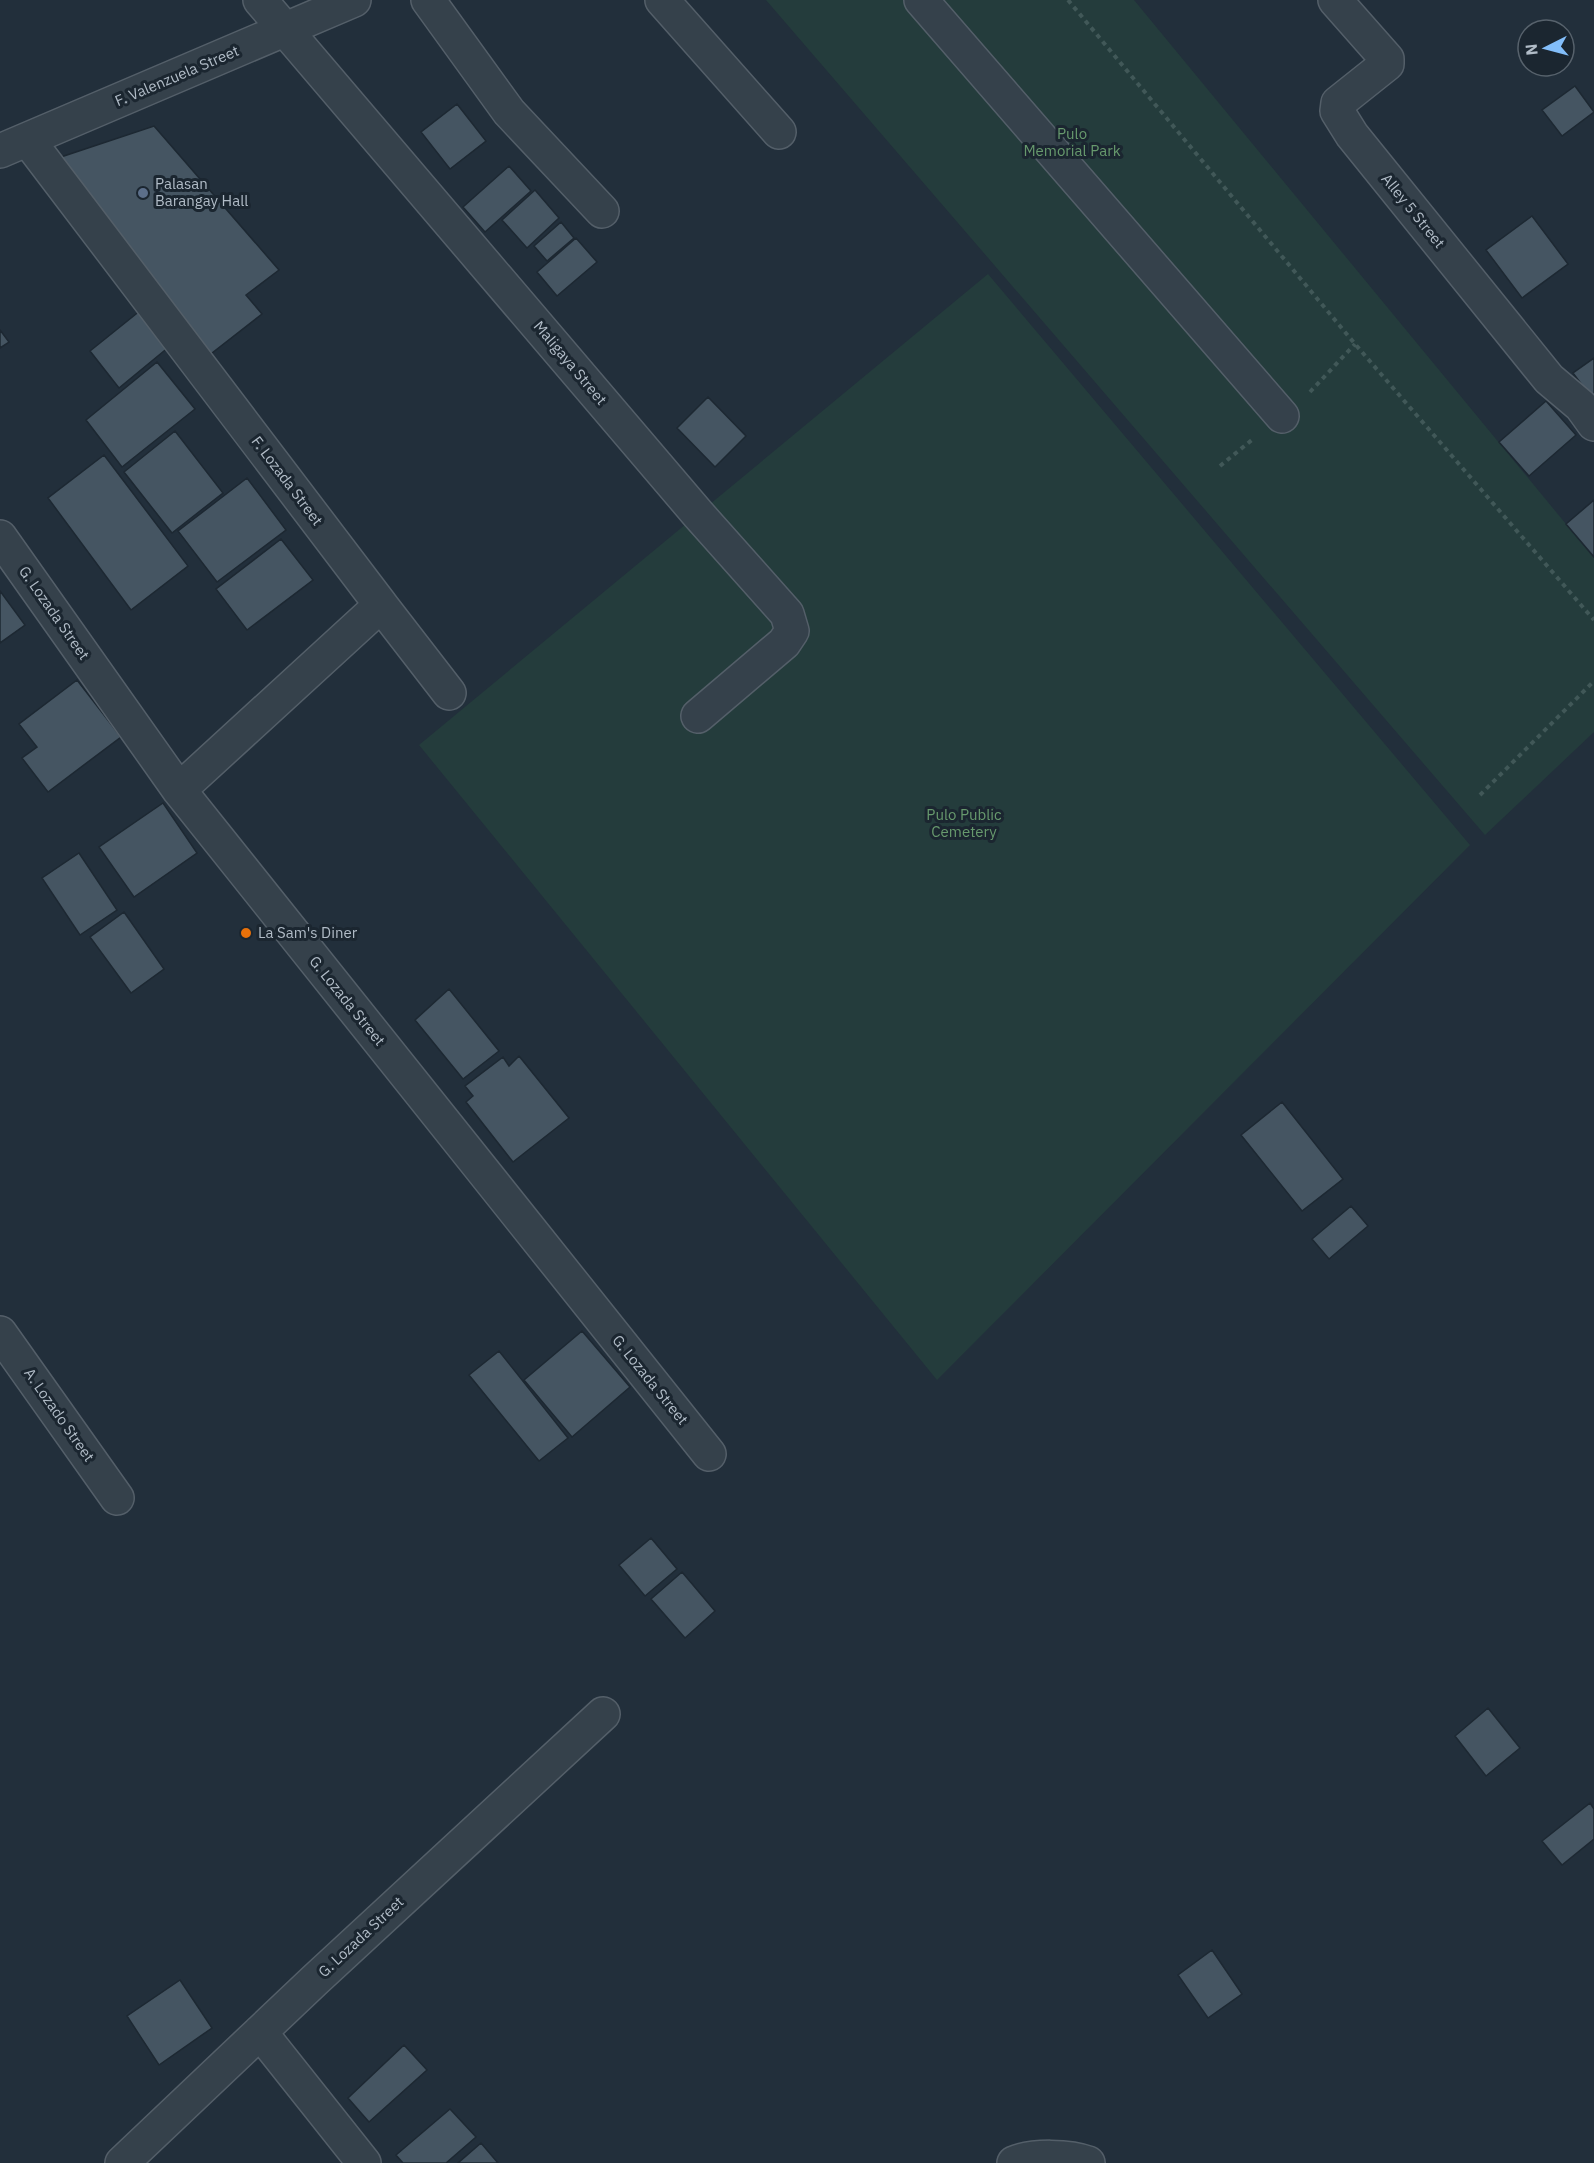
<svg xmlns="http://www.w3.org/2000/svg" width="1594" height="2163" font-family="'IBM Plex Sans',sans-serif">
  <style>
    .green { fill: #243c3c }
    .building { fill: #455562; stroke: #1d2832; stroke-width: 1.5 }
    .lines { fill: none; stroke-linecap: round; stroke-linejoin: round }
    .minor-casing { stroke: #545f69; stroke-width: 36 }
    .path { stroke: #415858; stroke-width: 4; stroke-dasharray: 4.5 4.5; stroke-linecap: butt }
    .minor { stroke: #35414b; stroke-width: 33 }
    .service-dot { fill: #5c6f8a; stroke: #1b2630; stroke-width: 2 }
    .food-dot { fill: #e8710a; stroke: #1b2630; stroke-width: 2 }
    .labels { text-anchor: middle; stroke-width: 6; stroke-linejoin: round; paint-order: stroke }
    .street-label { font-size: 15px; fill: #b1bcc7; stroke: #1b2630 }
    .park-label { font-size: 15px; fill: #67996d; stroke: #1b2630 }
    .poi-label { font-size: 15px; fill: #b1bcc7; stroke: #1b2630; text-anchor: start }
  </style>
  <rect width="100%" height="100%" fill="#222f3b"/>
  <path class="green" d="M766 0H1134L1594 558V732L1485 835Z
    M988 274 1470 845 937 1380 419 745Z"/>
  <path class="building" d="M1575 86 1594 112 1562 136 1542 110Z
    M457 104 486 141 450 169 421 132Z
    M154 126 279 270 246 295 262 314 203 360 52 160Z
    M509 166 531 191 485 232 463 207Z
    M535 190 559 218 527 248 502 220Z
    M1532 216 1568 264 1522 298 1486 250Z
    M561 222 574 238 547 261 534 246Z
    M576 238 597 262 557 296 537 272Z
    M141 310 170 346 119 388 90 351Z
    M0 330 9 342 0 348Z
    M1594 358V401L1573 373Z
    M157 362 195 409 122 467 86 420Z
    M708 397 746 436 715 467 677 428Z
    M1546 401 1576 435 1529 476 1499 442Z
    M175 431 223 493 172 533 124 472Z
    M104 455 188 566 131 610 48 498Z
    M247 478 286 530 217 582 178 531Z
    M1594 500V557L1566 524Z
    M281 539 313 580 247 630 216 589Z
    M0 591 25 625 0 643Z
    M77 680 121 737 48 792 22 758 37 747 19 724Z
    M163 803 197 853 134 897 99 847Z
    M79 853 117 910 80 935 42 878Z
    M124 912 164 969 131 993 90 937Z
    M449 989 499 1051 463 1079 415 1020Z
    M519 1056 569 1118 513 1162 466 1102 473 1096 465 1086 503 1057 509 1066Z
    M1282 1102 1343 1179 1302 1211 1241 1135Z
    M1351 1206 1368 1226 1329 1259 1312 1239Z
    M582 1331 630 1387 572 1437 524 1380Z
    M499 1351 568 1438 539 1461 469 1375Z
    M651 1538 677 1569 645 1596 619 1565Z
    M682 1572 715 1611 685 1638 651 1599Z
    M1488 1708 1520 1748 1486 1776 1455 1736Z
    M1590 1803 1594 1809V1839L1562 1865 1542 1841Z
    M1212 1950 1242 1994 1208 2018 1178 1975Z
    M180 1980 212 2028 159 2065 127 2016Z
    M404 2045 427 2070 369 2122 348 2098Z
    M450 2109 476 2137 446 2163H403L396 2155Z
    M481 2143 498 2163H458Z"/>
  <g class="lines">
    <g class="minor-casing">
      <path id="minor" d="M260 0 698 514 787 614 792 631 784 643 698 716
        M428 0 509 112 602 211
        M662 0 779 132
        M921 0 1282 416
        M1335 0 1387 59V64L1338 103 1337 111 1352 135 1549 379 1581 406 1594 424
        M28 140 381 605 179 790
        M0 151 354 0
        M0 537 179 790 709 1454
        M381 605 449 693
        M0 1333 117 1498
        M260 2032 364 2163
        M122 2163 315 1980 603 1714
        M1014 2163C1032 2155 1070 2156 1088 2163"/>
    </g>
    <path class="path" d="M1068 0 1355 344 1594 620
      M1310 392 1355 344
      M1220 466 1253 439
      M1480 795 1594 681"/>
    <use href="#minor" class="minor"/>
  </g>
  <circle class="service-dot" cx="143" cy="193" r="6"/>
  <circle class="food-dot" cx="246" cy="933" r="6"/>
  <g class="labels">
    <g class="street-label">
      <text transform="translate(177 76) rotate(-23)" y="5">F. Valenzuela Street</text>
      <text transform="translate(1413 211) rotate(51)" y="5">Alley 5 Street</text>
      <text transform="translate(570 363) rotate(50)" y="5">Maligaya Street</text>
      <text transform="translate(287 481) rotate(53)" y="5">F. Lozada Street</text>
      <text transform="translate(54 613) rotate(55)" y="5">G. Lozada Street</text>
      <text transform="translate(347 1001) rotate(51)" y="5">G. Lozada Street</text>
      <text transform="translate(650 1380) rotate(51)" y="5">G. Lozada Street</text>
      <text transform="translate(59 1415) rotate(55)" y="5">A. Lozado Street</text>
      <text transform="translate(361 1937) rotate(-43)" y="5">G. Lozada Street</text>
    </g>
    <g class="park-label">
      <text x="1072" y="139">Pulo<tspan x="1072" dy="17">Memorial Park</tspan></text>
      <text x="964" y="820">Pulo Public<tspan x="964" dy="17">Cemetery</tspan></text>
    </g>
    <g class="poi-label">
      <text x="155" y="189">Palasan<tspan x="155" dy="17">Barangay Hall</tspan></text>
      <text x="258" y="938">La Sam's Diner</text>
    </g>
  </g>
  <g transform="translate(1546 48) rotate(264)"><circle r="28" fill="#1b2630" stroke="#57626c" stroke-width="1.5"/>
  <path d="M0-4.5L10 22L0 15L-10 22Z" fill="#83befa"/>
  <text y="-9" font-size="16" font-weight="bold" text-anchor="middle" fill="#b1bcc7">N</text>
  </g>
</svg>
